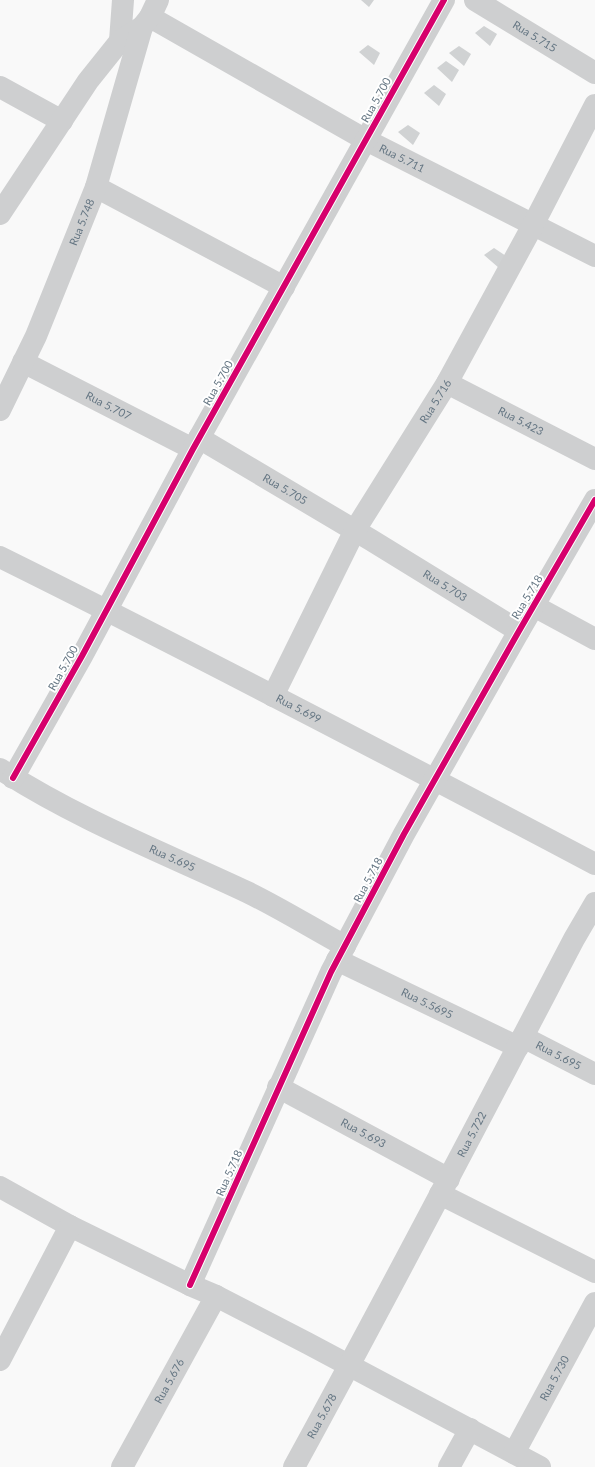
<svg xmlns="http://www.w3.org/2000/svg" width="595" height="1467" font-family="Lato,sans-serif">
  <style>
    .building { fill: #d0d2d3 }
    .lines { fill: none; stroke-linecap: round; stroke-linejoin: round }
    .minor { stroke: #cecfd0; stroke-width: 22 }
    .cycleway-casing { stroke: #fff; stroke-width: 8 }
    .cycleway { stroke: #d6006c; stroke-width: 6 }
    .labels { text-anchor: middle; stroke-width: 4; stroke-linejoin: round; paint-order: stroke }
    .street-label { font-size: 11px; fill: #657683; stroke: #fff }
  </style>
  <rect width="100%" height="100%" fill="#f9f9f9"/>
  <path class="building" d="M361 0H374L369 7Z
    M484 26 497 34 490 46 475 33Z
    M368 45 380 53 374 65 359 52Z
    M459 46 471 54 464 66 449 53Z
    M446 61 459 70 452 82 437 68Z
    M434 85 446 94 439 106 424 93Z
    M408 125 420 133 413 145 398 132Z
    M494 248 506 256 499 268 484 255Z"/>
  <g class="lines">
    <g class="minor">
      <path id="s1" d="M475 0 595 73"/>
      <path id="s2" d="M150 17 366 140 595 256"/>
      <path d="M120 41 123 0"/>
      <path d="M0 87 62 121"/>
      <path d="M96 187 284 287"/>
      <path d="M0 214 88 81 120 41 142 27"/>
      <path id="s3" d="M23 362 193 449"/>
      <path id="s4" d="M447 383 595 459"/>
      <path id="s5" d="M0 410 36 336 96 187 142 27 150 17 158 0"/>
      <path id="s6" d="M199 438 371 540 519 631"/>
      <path id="s7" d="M0 557C200 656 398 760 595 864"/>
      <path d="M534 606 595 639"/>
      <path id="s8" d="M273 696 355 530 447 383 533 225 595 105"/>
      <path id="s9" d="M0 769C77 819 164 853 247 892 280 908 312 928 345 946"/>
      <path d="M13 778 82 656 193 449 444 0"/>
      <path id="s10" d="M337 960 518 1047"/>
      <path id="s11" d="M523 1037 595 1074"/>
      <path id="s12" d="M278 1087 449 1179"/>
      <path d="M0 1187 70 1226 190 1285 216 1296 307 1343 540 1467"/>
      <path d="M440 1194 595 1272"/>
      <path d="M190 1285 331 972 404 834 519 631 595 500"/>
      <path d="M0 1360 70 1226"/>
      <path id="s13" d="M514 1453 595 1303"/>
      <path id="s14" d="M122 1467 216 1296"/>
      <path id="s15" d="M294 1467C390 1292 482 1115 574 939L595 903"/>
      <path d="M449 1467 470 1429"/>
    </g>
    <g class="cycleway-casing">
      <path id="cycleway" d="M13 778 82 656 193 449 444 0
        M190 1285 331 972 404 834 519 631 595 500"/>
    </g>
    <use href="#cycleway" class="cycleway"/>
  </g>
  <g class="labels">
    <g class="street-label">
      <text dy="4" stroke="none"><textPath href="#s1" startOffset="70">Rua 5.715</textPath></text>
      <text transform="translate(376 100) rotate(-61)" y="4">Rua 5.700</text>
      <text dy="4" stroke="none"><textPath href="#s2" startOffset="289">Rua 5.711</textPath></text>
      <text dy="4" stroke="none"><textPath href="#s5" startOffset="205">Rua 5.748</textPath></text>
      <text transform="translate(218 383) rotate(-61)" y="4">Rua 5.700</text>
      <text dy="4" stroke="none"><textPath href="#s8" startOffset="337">Rua 5.716</textPath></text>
      <text dy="4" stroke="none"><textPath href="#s3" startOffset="96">Rua 5.707</textPath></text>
      <text dy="4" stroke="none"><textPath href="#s4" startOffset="83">Rua 5.423</textPath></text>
      <text dy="4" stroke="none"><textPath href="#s6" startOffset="100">Rua 5.705</textPath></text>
      <text dy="4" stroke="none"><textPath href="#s6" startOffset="287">Rua 5.703</textPath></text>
      <text transform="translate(527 597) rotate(-59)" y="4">Rua 5.718</text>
      <text transform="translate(63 668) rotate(-61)" y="4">Rua 5.700</text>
      <text dy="4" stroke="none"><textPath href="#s7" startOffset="335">Rua 5.699</textPath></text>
      <text dy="4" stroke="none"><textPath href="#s9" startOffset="194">Rua 5.695</textPath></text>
      <text transform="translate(368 880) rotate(-62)" y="4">Rua 5.718</text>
      <text dy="4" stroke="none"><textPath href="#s10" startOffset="100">Rua 5.5695</textPath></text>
      <text dy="4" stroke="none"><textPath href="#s11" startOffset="40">Rua 5.695</textPath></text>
      <text dy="4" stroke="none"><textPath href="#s12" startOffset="97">Rua 5.693</textPath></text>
      <text dy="4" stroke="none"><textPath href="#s15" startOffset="377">Rua 5.722</textPath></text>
      <text transform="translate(229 1173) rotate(-66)" y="4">Rua 5.718</text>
      <text dy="4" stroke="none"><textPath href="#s13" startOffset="85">Rua 5.730</textPath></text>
      <text dy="4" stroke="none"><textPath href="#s14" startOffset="98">Rua 5.676</textPath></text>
      <text dy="4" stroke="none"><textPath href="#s15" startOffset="58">Rua 5.678</textPath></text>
    </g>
  </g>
</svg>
